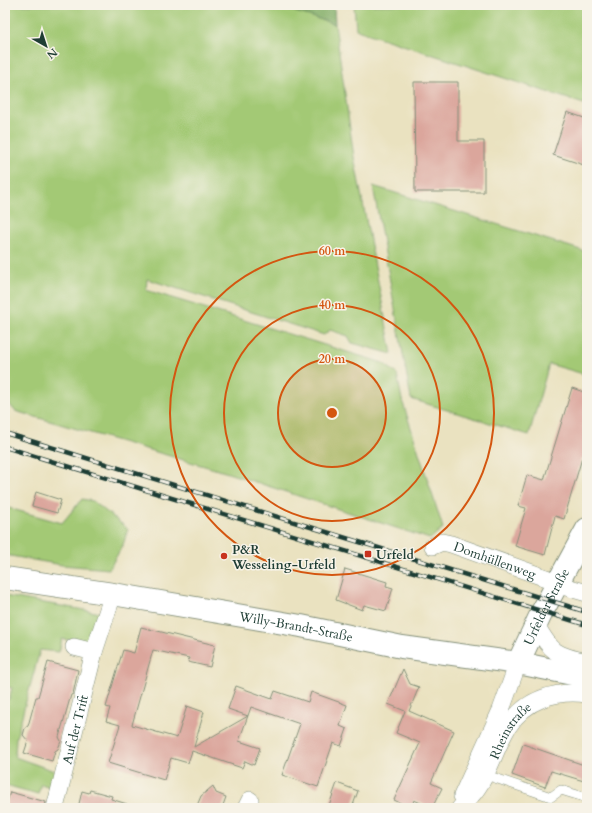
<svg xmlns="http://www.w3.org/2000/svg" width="592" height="813" font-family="Cardo,serif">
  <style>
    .green { fill: #a3c974; stroke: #618354 }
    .forest { fill: #82ad66; stroke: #50754d }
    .building { fill: #dba69c }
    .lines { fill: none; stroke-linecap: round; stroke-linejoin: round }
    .lane-casing { stroke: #84907a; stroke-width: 10 }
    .street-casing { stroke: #84907a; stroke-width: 18 }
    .secondary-casing { stroke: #84907a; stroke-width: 24 }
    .lane { stroke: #fff; stroke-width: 9 }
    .street { stroke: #fff; stroke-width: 17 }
    .secondary { stroke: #fff; stroke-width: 22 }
    .rail-casing { stroke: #1f3d34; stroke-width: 4.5 }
    .rail { stroke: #f7f3e8; stroke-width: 3; stroke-dasharray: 9; stroke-linecap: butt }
    .ring { fill: none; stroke: #d45610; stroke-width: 2 }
    .poi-dot { fill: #c8321e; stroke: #f7f3e8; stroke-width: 1.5 }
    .labels { text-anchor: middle; stroke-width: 3; stroke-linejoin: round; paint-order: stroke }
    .poi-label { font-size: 13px; font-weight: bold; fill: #1f3d34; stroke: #f7f3e8; text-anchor: start }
    .street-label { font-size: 13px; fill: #1f3d34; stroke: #f7f3e8 }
    .centre { fill: #d45610; stroke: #f7f3e8; stroke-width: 2 }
    .ring-label { font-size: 12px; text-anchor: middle; font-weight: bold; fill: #d45610; stroke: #f7f3e8; stroke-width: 3; stroke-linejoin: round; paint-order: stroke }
  </style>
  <rect width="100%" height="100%" fill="#f7f3e8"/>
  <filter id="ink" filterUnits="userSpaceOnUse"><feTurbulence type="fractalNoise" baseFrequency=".025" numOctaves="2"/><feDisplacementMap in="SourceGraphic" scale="8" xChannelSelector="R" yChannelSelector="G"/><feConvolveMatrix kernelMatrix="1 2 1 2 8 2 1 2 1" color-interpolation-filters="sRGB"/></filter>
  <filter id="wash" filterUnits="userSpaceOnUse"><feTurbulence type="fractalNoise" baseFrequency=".012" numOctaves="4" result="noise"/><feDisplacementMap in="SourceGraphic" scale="16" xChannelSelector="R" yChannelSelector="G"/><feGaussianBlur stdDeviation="0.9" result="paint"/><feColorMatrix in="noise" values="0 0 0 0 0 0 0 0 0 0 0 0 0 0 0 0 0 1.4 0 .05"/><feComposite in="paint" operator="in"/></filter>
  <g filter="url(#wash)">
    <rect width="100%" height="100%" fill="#eae2c0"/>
    <path class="green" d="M5 5H274L335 24 354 157 392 354 352 343 348 336 330 330 324 335 147 279 146 290 383 363 397 374 402 400 443 528 430 539 225 472 15 411 6 400Z
      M354 5H587V105L360 31 356 29Z
      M373 186 587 252V375L549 364 529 435 411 399Z
      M82 499 93 501 128 529 123 545 109 569 62 565 5 555V507L62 523Z
      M5 596 101 613C91 642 93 644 62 639L59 652 40 650 16 738 15 757 57 772 50 787 41 784 38 794 5 785V699H9L12 688 5 686Z"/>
    <path class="forest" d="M274 5H334L335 24Z"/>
    <g id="blocks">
      <path class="building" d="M414 82H458V141H484V192H415Z
        M567 112 587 119V166L553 155Z
        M572 388 587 393V459L582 458 564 519 555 516 545 555 515 546 526 508 518 506 527 475 544 480Z
        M36 492 61 500 57 513 32 506Z
        M345 569 387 582 386 586 393 588 386 611 364 605 362 610 336 600Z
        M141 627 215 645 210 667 188 662 189 658 153 650 132 725 177 738 187 706 204 712 194 747 248 716 228 709 236 686 272 699 275 691 308 702 311 692 347 705 340 726 347 729 341 746 333 743 318 787 282 775 300 724 251 707 239 741 260 748 254 765 245 761 242 768 192 751 188 763 171 758 164 780 108 763 120 725 106 721 110 708 106 707 123 650 134 653Z
        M48 662 78 670 73 694 71 695 59 737 61 741 58 749 55 751 52 761 24 753 28 741 23 735 25 728 28 726 36 697H38Z
        M403 669 410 684 419 687 409 711 454 731 431 783 442 788 432 808 414 800 411 808 394 800 420 743 396 733 405 711 388 704Z
        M523 744 587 766V782L551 771 545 787 512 775Z
        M337 783 358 791 352 808H328Z
        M213 786 216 793 226 797 222 808H196L201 796Z
        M90 790 112 796 111 799 127 804 126 808H78L82 791 89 793Z
        M10 792 46 802 45 808H5Z"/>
    </g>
  </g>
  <g filter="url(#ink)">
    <use href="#blocks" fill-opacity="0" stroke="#84907a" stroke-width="1"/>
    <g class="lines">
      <g class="lane-casing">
        <path id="lane" d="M486 775 551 797 561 790 587 798"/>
      </g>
      <g class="street-casing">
        <g id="street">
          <path id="s1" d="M433 546 442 542 451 544 546 578 556 584 587 593"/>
          <path d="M536 625C552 653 555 655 587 662"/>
          <path d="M74 647 94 652"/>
          <path d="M462 796 501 710 518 663"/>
          <path id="s2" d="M55 808 94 652 113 594"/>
          <path d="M246 808 250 800"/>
          <path id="s3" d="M460 808C466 801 473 795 478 787 491 769 496 746 508 727 525 699 556 690 587 694"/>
        </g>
      </g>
      <g class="secondary-casing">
        <g id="secondary">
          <path id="s4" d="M5 578 113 594 301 626 402 647 518 663 587 677"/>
          <path id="s5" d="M518 663 542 612 587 529"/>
        </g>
      </g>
      <use href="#lane" class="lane"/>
      <use href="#street" class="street"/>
      <use href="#secondary" class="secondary"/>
      <g class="rail-casing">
        <path id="rail" d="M5 433 587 612
          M5 447 587 625"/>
      </g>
      <use href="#rail" class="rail"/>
    </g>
  </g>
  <circle cx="332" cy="413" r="54" fill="#d45610" fill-opacity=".12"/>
  <g class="ring">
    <circle cx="332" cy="413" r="54"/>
    <circle cx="332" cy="413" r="108"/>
    <circle cx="332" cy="413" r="162"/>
  </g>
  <g class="poi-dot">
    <rect x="364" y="550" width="8" height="8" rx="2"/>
    <circle cx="224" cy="556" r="4"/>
  </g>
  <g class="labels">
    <g class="poi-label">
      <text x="232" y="554">P&amp;R<tspan x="232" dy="15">Wesseling-Urfeld</tspan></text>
      <text x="376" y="559">Urfeld</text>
    </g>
    <g class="street-label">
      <text dy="5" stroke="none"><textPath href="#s1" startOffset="66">Domhüllenweg</textPath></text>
      <text dy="5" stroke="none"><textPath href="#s5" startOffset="63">Urfelder Straße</textPath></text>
      <text dy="5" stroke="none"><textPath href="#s4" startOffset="295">Willy-Brandt-Straße</textPath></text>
      <text dy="5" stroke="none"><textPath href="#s2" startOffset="81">Auf der Trift</textPath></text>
      <text dy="5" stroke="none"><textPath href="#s3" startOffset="93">Rheinstraße</textPath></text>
    </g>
  </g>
  <circle cx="332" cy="413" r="6" class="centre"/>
  <g class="ring-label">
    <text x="332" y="255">60 m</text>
    <text x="332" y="309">40 m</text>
    <text x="332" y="363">20 m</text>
  </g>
  <rect width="592" height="813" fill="none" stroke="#f7f3e8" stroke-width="20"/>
  <g transform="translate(46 46) rotate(141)" stroke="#f7f3e8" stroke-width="3" paint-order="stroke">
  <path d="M0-3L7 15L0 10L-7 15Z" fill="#1f3d34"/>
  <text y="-6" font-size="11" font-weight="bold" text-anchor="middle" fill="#1f3d34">N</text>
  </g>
</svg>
